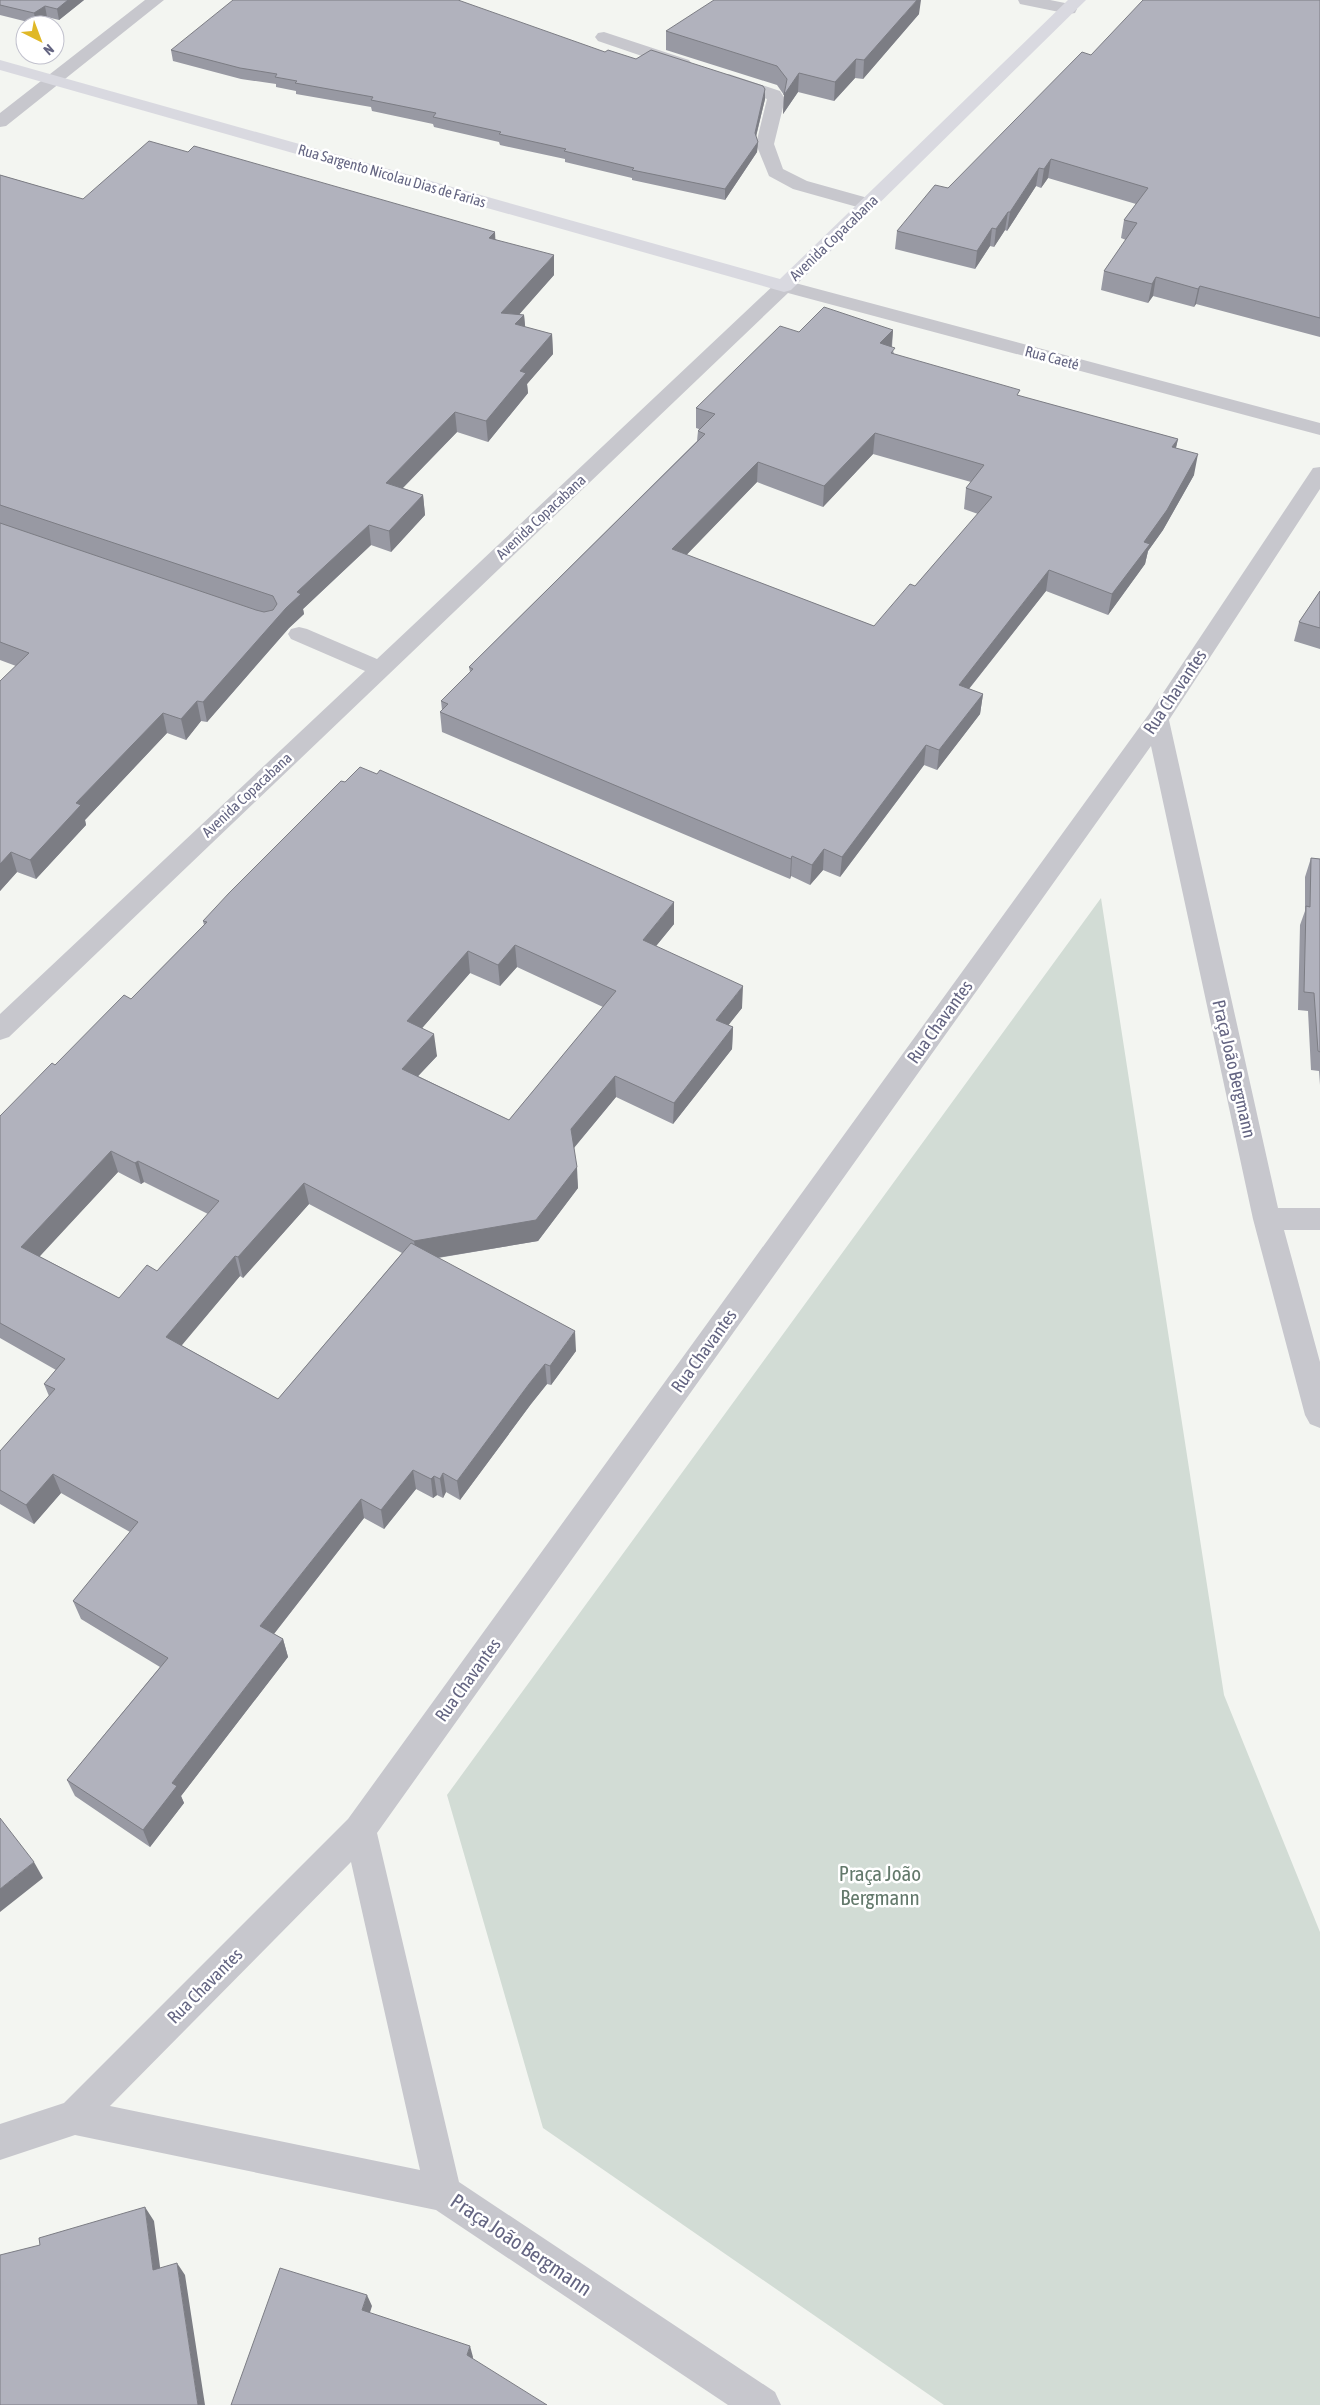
<svg xmlns="http://www.w3.org/2000/svg" width="1320" height="2405" font-family="'Asap Condensed',sans-serif">
  <style>
    .green { fill: #d2dcd5 }
    .lines { fill: none; stroke-linecap: round; stroke-linejoin: round }
    .minor { fill: #c7c7cd; fill-rule: evenodd }
    .major { fill: #d9d9e0; fill-rule: evenodd }
    .wall { fill: #9899a3; fill-rule: evenodd }
    .shaded-wall { fill: #7c7d84 }
    .building { fill: #b1b2bd; stroke: #7c7d84; fill-rule: evenodd }
    .labels { text-anchor: middle; stroke-width: 5; stroke-linejoin: round; paint-order: stroke }
    .far-street-label { font-size: 15px; fill: #646582; stroke: #fff }
    .street-label { font-size: 18px; fill: #646582; stroke: #fff }
    .near-park-label { font-size: 21px; fill: #63796b; stroke: #fff }
    .near-street-label { font-size: 21px; fill: #646582; stroke: #fff }
  </style>
  <rect width="100%" height="100%" fill="#f3f5f1"/>
  <path class="green" d="M1101 898 1224 1695 1320 1932V2405H944L543 2128 447 1795Z"/>
  <g class="lines">
    <path class="minor" d="M145 0H164L6 126 0 127V113Z
      M1018 0H1050L1075 5 1077 9 1075 13 1069 14 1020 4Z
      M604 32 689 60 692 64 689 68H677L598 41 595 37 598 33Z
      M729 74 780 91 785 99 774 144 783 169 807 181 875 200 877 204 875 208 868 210 793 189 769 176 756 144 767 99 723 83 720 79 723 75Z
      M784 280 1320 423V435L788 293 9 1037 0 1040V1014L365 671 291 639 288 634 291 629 299 627 307 629 377 659 777 282Z
      M1320 467V489L1169 720 1278 1208H1320V1230H1284L1320 1362V1428L1310 1424 1305 1415 1253 1219 1151 746 377 1833 459 2182 775 2392 781 2405H728L436 2210 75 2135 0 2160V2124L64 2103 348 1819 1149 714 1313 468ZM351 1862 420 2170 110 2106Z"/>
    <path class="major" d="M1068 0H1086L791 290 784 292 0 70V60L780 279Z"/>
  </g>
  <path class="wall" d="M0 0H84L59 20 47 17 36 24 0 15Z
    M1320 0V337L1196 304 1194 307 1153 296 1148 303 1101 290 1104 271 1126 240 1121 238 1124 220 1136 204 1048 178 1041 188 1036 186 1007 231 1005 230 994 247 990 246 975 269 895 249 897 231 948 188 1091 55Z
    M919 14 863 79 855 78 834 101 798 92 783 114 784 95 777 85 666 50V31Z
    M171 50 605 52 636 59 765 89V99L756 137 758 142 757 152 725 200 632 180V178L565 162V159L500 145 499 142 434 127 433 124 372 111 371 107 296 94V91L276 87V84L241 79 173 61Z
    M0 175 83 199 495 232V239L554 275 519 314 524 315 525 327 552 334 553 354 527 384 528 393 488 442 457 432 403 488 423 495 425 515 391 552 371 545 303 609 304 614 289 628 207 722 201 721 186 740 167 733 85 820 86 825 36 879 17 872 0 891V681L16 666 0 660Z
    M893 330 892 347 894 354 1019 396 1178 439 1176 448 1194 475 1163 530 1148 551 1145 564 1108 615 1046 591 969 689 983 694 980 714 937 770 924 765 840 877 823 870 810 885 791 876 790 879 442 732 440 712 442 710 441 701 470 672 469 667 697 441 698 431 699 429 696 428V408L799 332ZM873 454 971 482 966 488 964 509 978 514 915 586 874 626 686 555 757 482 823 507Z
    M1320 591V649L1294 641 1299 622Z
    M1320 855V1085L1319 1071 1311 1070 1308 1011 1298 1010 1300 925 1305 911V877L1311 858 1320 859Z
    M203 921 674 924 656 946 742 1008 728 1025 733 1027 732 1049 673 1124 616 1097 574 1148 578 1188 538 1241 438 1258 576 1351 551 1385 547 1384 531 1404 460 1500 446 1492 443 1498 437 1495 433 1498 416 1489 384 1529 364 1518 274 1634 283 1639 288 1657 181 1796 184 1803 150 1847 75 1796 67 1780 160 1667 81 1619 73 1601 130 1532 61 1493 34 1524 0 1504V1451L49 1396 44 1384 56 1370 0 1338V1116L55 1065 131 999 204 925ZM517 967 603 1007 509 1120 418 1076 437 1056 422 1028 470 973 500 986ZM118 1172 141 1184 144 1182 208 1214 157 1271 119 1298 39 1256ZM309 1204 402 1253 278 1399 181 1345 240 1276 243 1278Z"/>
  <path class="shaded-wall" d="M68 0H84L59 20 57 9Z
    M917 0H921L919 14 863 79 864 60Z
    M45 6 47 17 36 24 34 13Z
    M856 59 855 78 834 101 835 82Z
    M799 73 798 92 783 114 784 95Z
    M765 89V99L754 144 755 133Z
    M758 142 757 152 725 200V189Z
    M1051 159 1048 178 1041 188 1044 169Z
    M1039 168 1036 186 1007 231 1010 212Z
    M1008 212 1005 230 994 247 996 229Z
    M992 228 990 246 975 269 977 251Z
    M495 232 496 252 489 238Z
    M554 255V275L503 333 501 313Z
    M1156 277 1153 296 1148 303 1152 284Z
    M1200 286 1196 304 1194 307 1198 289Z
    M524 315 526 335 515 324Z
    M893 330 891 351 880 343Z
    M552 334 553 354 527 384 528 393 488 442 486 421 520 371Z
    M455 412 457 432 388 503 386 483Z
    M875 433 873 454 823 507 824 486Z
    M1178 439 1173 459 1172 447Z
    M1198 454 1194 475 1163 530 1148 551 1145 564 1108 615 1112 594Z
    M758 462 757 482 672 570V549Z
    M423 495 425 515 391 552 389 531Z
    M369 525 371 545 303 609 304 614 289 628 207 722 203 702 297 592Z
    M1049 570 1046 591 956 705 959 685Z
    M983 694 980 714 937 770 939 750Z
    M197 701 201 721 186 740 181 719Z
    M163 713 167 733 85 820 86 825 36 879 30 860 76 803Z
    M926 745 924 765 840 877 842 857Z
    M824 849 823 870 810 885 812 865Z
    M11 852 17 872 0 891V864Z
    M792 856 791 876 790 879 791 859Z
    M674 902V924L643 962V940Z
    M515 945 517 967 500 986 498 965Z
    M468 951 470 973 410 1042 407 1021Z
    M743 986 742 1008 716 1041V1020Z
    M733 1027 732 1049 673 1124 674 1103Z
    M434 1034 437 1056 405 1090 402 1069Z
    M615 1076 616 1097 572 1150 571 1129Z
    M111 1151 118 1172 29 1268 21 1247Z
    M138 1161 144 1182 141 1184 135 1163Z
    M577 1167 578 1188 538 1241 417 1261 414 1241Z
    M304 1183 309 1204 243 1278 238 1257Z
    M235 1256 240 1276 172 1357 166 1337Z
    M575 1331 576 1351 551 1385 550 1366Z
    M545 1364 547 1384 531 1404 460 1500 457 1481 529 1384Z
    M413 1470 416 1489 384 1529 381 1510Z
    M443 1473 446 1492 443 1498 440 1479Z
    M53 1474 61 1493 34 1524 26 1505Z
    M434 1476 437 1495 433 1498 431 1479Z
    M361 1499 364 1518 266 1644 260 1626Z
    M283 1639 288 1657 181 1796 184 1803 150 1847 143 1830 172 1783Z
    M34 1862 43 1878 0 1912V1889Z
    M145 2207 154 2221 162 2282 153 2270Z
    M177 2263 185 2275 205 2405H198Z
    M367 2295 372 2306 367 2322 362 2310Z
    M470 2346 473 2357 471 2366 467 2355Z"/>
  <path class="building" d="M0 0H68L57 9 45 6 34 13 0 5Z
    M233 0H458L605 52 608 50 636 59 651 50 763 86 765 89 755 133 758 142 725 189 632 170 634 168 564 151 566 149 499 134 501 132 433 117 436 113 371 100 373 97 295 83 297 81 275 77 277 74 240 68 171 50Z
    M714 0H917L864 60 856 59 835 82 799 73 784 95 787 79 777 66 666 31Z
    M1143 0H1320V318L1200 286 1198 289 1156 277 1152 284 1104 271 1137 223 1124 220 1148 188 1051 159 1044 169 1039 168 1010 212H1008L996 229 992 228 977 251 897 231 935 185 948 188 1082 52 1091 55Z
    M149 141 188 152 194 146 495 232 489 238 554 255 501 313 524 315 515 324 552 334 520 371 526 373 486 421 455 412 386 483 423 495 389 531 369 525 297 592 301 594 286 608 203 702 197 701 181 719 163 713 76 803 81 805 30 860 11 852 0 864V681L29 653 0 642V523L256 610 264 612 273 610 277 604 273 596 0 505V175L83 199Z
    M824 307 893 330 880 343 895 348 891 353 1020 390 1017 395 1178 439 1172 447 1198 454 1167 510 1144 542 1150 544 1112 594 1049 570 959 685 983 694 939 750 926 745 842 857 824 849 812 865 792 856 791 859 440 712 448 704 441 701 473 669 469 667 705 434 698 431 715 414 696 408 780 326 799 332ZM875 433 984 465 966 488 992 497 915 586 910 584 874 626 672 549 758 462 824 486Z
    M1320 591V628L1299 622Z
    M360 767 377 774 380 770 674 902 643 940 743 986 716 1020 733 1027 674 1103 615 1076 571 1129 577 1167 536 1220 414 1241 304 1183 238 1257 235 1256 166 1337 278 1399 411 1243 575 1331 550 1366 545 1364 529 1384 457 1481 443 1473 440 1479 434 1476 431 1479 413 1470 381 1510 361 1499 260 1626 283 1639 172 1783 177 1786 143 1830 67 1780 168 1658 73 1601 138 1522 53 1474 26 1505 0 1490V1451L55 1389 44 1384 65 1359 0 1323V1116L52 1063 55 1065 124 995 131 999 207 922 203 921 229 893 341 781 345 782ZM515 945 616 991 509 1120 402 1069 434 1034 407 1021 468 951 498 965ZM111 1151 135 1163 138 1161 219 1201 157 1271 147 1265 119 1298 21 1247Z
    M1311 858 1320 859V1052L1318 1051 1314 993 1304 992 1306 906 1310 907Z
    M0 1818 34 1862 0 1889Z
    M145 2207 153 2270 177 2263 198 2405H0V2255L40 2245 39 2238Z
    M280 2268 367 2295 362 2310 470 2346 467 2355 547 2405H231Z"/>
  <g class="labels">
    <g class="far-street-label">
      <text transform="translate(392 176) rotate(16)" y="5">Rua Sargento Nicolau Dias de Farias</text>
      <text transform="translate(834 238) rotate(-44)" y="5">Avenida Copacabana</text>
      <text transform="translate(1052 358) rotate(15)" y="5">Rua Caeté</text>
      <text transform="translate(541 517) rotate(-43)" y="5">Avenida Copacabana</text>
      <text transform="translate(247 795) rotate(-43)" y="5">Avenida Copacabana</text>
    </g>
    <g class="street-label">
      <text transform="translate(1175 692) rotate(-56)" y="6">Rua Chavantes</text>
      <text transform="translate(940 1022) rotate(-54)" y="6">Rua Chavantes</text>
      <text transform="translate(1234 1069) rotate(77)" y="6">Praça João Bergmann</text>
      <text transform="translate(704 1351) rotate(-54)" y="6">Rua Chavantes</text>
      <text transform="translate(468 1680) rotate(-54)" y="6">Rua Chavantes</text>
      <text transform="translate(205 1986) rotate(-45)" y="6">Rua Chavantes</text>
    </g>
    <g class="near-park-label">
      <text x="880" y="1881">Praça João<tspan x="880" dy="24">Bergmann</tspan></text>
    </g>
    <g class="near-street-label">
      <text transform="translate(521 2245) rotate(34)" y="7">Praça João Bergmann</text>
    </g>
  </g>
  <g transform="translate(40 40) rotate(138)"><circle r="24" fill="#ffffff" stroke="#c1c1cd"/>
  <path d="M0-4L9 19L0 12L-9 19Z" fill="#e0b826"/>
  <text y="-8" font-size="14" font-weight="bold" text-anchor="middle" fill="#646582">N</text>
  </g>
</svg>
